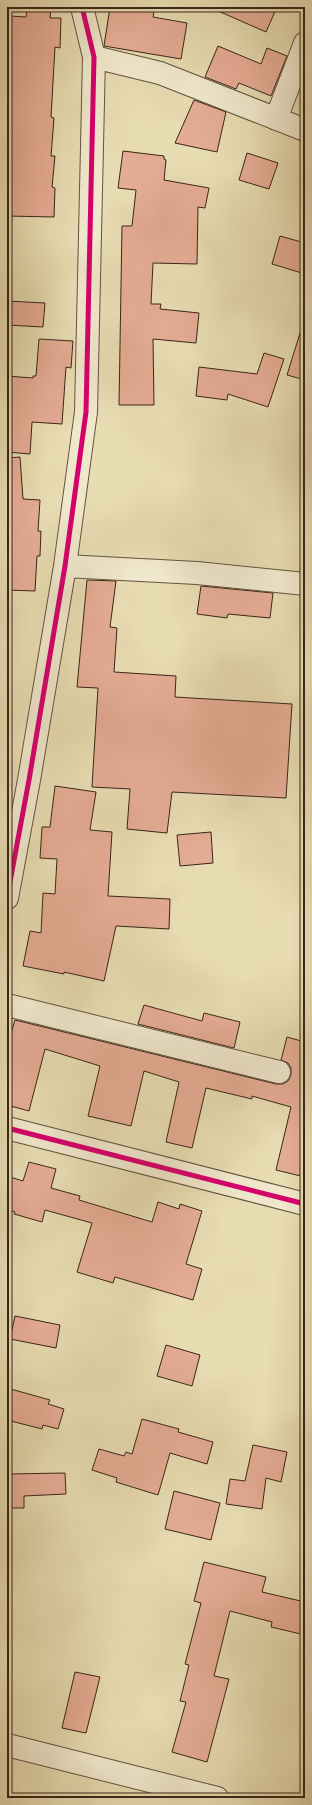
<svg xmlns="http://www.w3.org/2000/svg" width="312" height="1805" font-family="'Libre Bodoni',serif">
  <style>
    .building { fill: #e5ac95; stroke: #382518 }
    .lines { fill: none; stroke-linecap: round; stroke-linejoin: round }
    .minor-casing { stroke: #64533e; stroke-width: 24 }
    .tertiary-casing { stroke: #64533e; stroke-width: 24 }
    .minor { stroke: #f0e8cd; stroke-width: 22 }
    .tertiary { stroke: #f0e8cd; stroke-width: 22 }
    .cycleway-casing { stroke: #f0e8cd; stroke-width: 8 }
    .cycleway { stroke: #d6006c; stroke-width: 5 }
  </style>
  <rect width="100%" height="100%" fill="#e8dcb2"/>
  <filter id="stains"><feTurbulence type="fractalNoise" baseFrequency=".005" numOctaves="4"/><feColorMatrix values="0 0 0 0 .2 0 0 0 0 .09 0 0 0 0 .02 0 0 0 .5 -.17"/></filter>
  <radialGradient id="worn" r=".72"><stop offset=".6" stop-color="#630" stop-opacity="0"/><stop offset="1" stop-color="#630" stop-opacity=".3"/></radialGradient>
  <path class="building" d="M27 7H51L50 18H61L60 48 55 47 51 117 54 118 51 156H55L52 187 55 188 54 217 7 216V59H9L10 16 26 17Z
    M110 7H155L153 17 187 23 181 59 104 46Z
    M209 7H277L266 32Z
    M218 46 261 64 267 48 287 56 271 96 239 83 236 89 205 77Z
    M194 100 226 112 217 152 175 143Z
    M123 151 164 156V159L166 160 164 180 209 188 205 208 198 207 197 264 153 263 151 304H161L160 309 199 313 196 343 153 339 154 405H119L122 226H132L136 190 118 188Z
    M247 153 278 163 269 189 239 180Z
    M280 236 305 243V274L272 264Z
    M7 301 45 303 43 327 7 325Z
    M301 330 305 331V380L287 375Z
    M39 339 73 341 71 368 66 367 62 424 32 422 30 454 7 452V376L33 378V376H36Z
    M264 353 284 359 268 407 228 394 227 400 196 396 199 367 257 374Z
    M20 457 23 499 40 500 38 531H41L40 556H37L35 591 7 590V458Z
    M87 580 116 581 110 627 117 628 114 672 176 676 175 697 292 704 286 798 172 792 167 833 127 829 130 789 92 787 98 688 77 687Z
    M201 586 273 593 270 618 228 614 227 618 197 614Z
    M55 786 96 792 90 830 112 832 108 896 170 899 169 929 116 926 104 981 64 972V974L23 966 30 931 41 933 43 893 55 894 57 859 40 858 42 827H50Z
    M211 832 213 863 180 866 177 835Z
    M144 1005 202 1021 204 1013 240 1022 234 1048 138 1024Z
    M15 1020 276 1084H283L288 1081 291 1075V1068L288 1063 281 1060 287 1037 305 1042V1177L276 1170 291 1107 252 1096V1099L206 1088 192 1148 166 1142 179 1082 144 1071 131 1126 88 1116 100 1066 45 1049 29 1111 7 1105V1046Z
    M29 1162 56 1169 51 1188 80 1196 79 1200 152 1222 158 1202 179 1209 180 1204 202 1211 186 1264 202 1269 193 1300 115 1277 113 1283 77 1272 92 1223 45 1210 42 1222 14 1214 15 1212 7 1209V1176L23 1181Z
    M15 1316 60 1325 56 1348 10 1339Z
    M166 1345 200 1355 192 1386 157 1376Z
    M7 1388 50 1400 48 1404 64 1409 58 1429 43 1425 42 1429 7 1420Z
    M142 1419 179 1429 178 1432 213 1442 207 1464 170 1453 158 1495 116 1482 117 1478 92 1470 99 1449 124 1456 126 1452 132 1454Z
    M253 1445 287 1452 281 1482 266 1478 262 1509 226 1504 230 1479 245 1481Z
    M65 1473 66 1494 24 1496V1508H7V1474Z
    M174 1491 220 1503 211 1540 165 1529Z
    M204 1562 266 1577 262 1592 305 1602V1635L271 1627 272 1622 230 1611 214 1676 229 1679 207 1762 172 1752 186 1702 180 1701 189 1665 185 1664 201 1603 194 1601Z
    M75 1672 100 1677 86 1733 62 1728Z"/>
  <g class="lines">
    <g class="minor-casing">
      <path id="minor" d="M94 57 160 73 305 130
        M276 119 305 43
        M65 566 197 573 305 584
        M7 898 29 780 65 566 86 412 94 57 82 7
        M7 1005 279 1072
        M7 1745 217 1798"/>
    </g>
    <g class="tertiary-casing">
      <path id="tertiary" d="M7 1128 305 1204"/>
    </g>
    <use href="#minor" class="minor"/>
    <use href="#tertiary" class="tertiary"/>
    <g class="cycleway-casing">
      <path id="cycleway" d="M7 898 29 780 65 566 86 412 94 57 82 7
        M7 1128 305 1204"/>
    </g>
    <use href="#cycleway" class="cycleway"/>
  </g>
  <rect width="312" height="1805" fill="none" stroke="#e8dcb2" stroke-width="24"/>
  <rect x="8" y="8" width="296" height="1789" fill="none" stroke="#382518" stroke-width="2"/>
  <rect x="12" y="12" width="288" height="1781" fill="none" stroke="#382518"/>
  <rect width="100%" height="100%" filter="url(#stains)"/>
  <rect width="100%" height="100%" fill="url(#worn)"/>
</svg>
